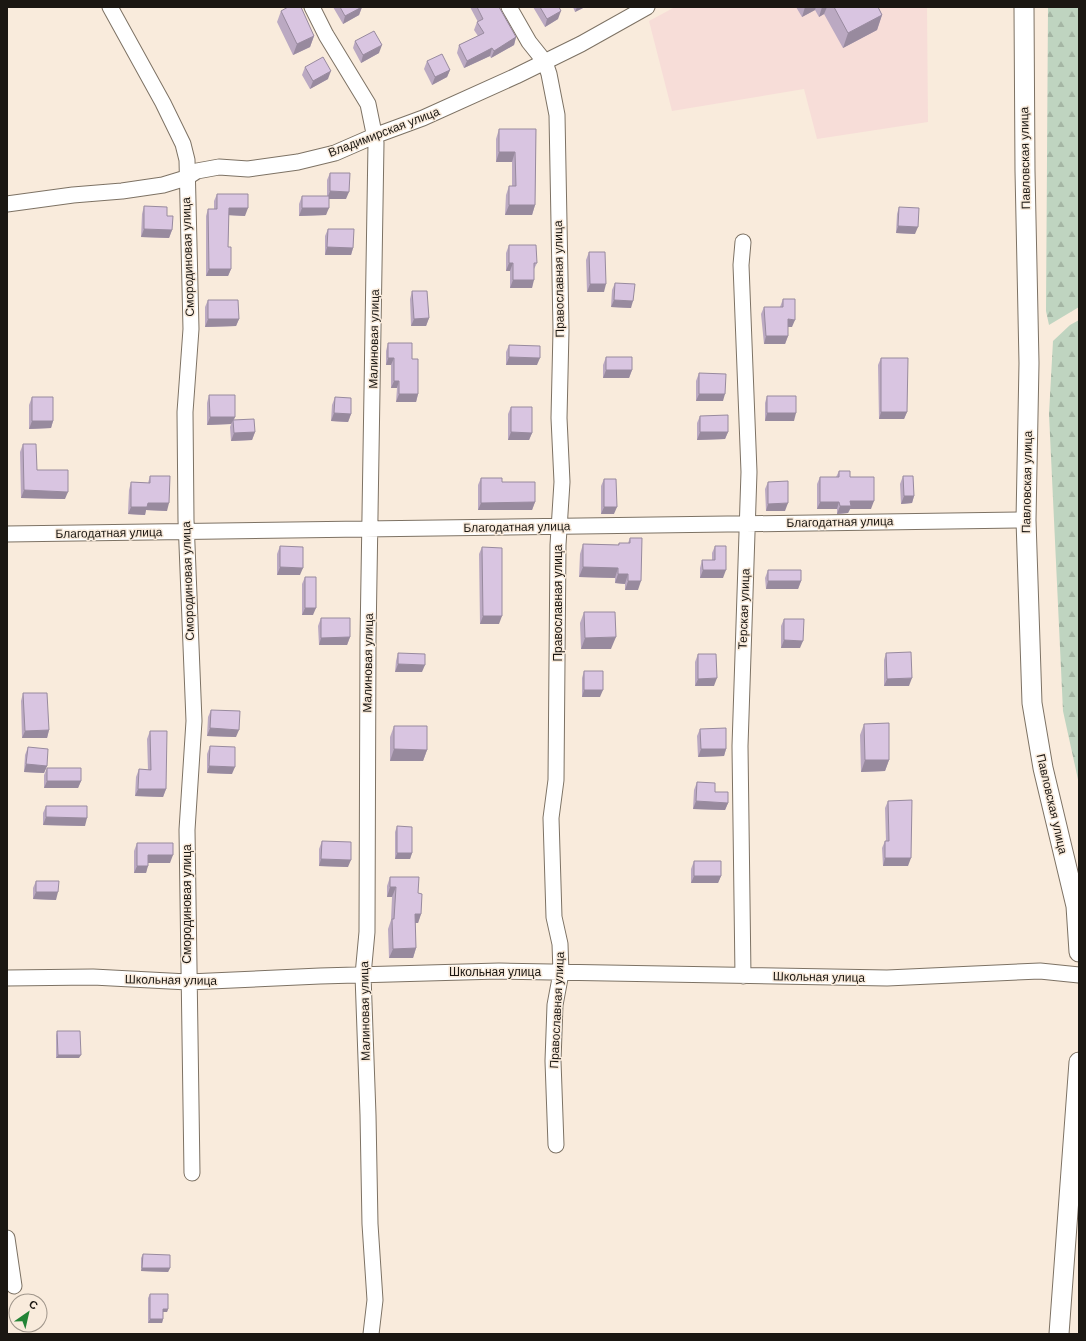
<svg xmlns="http://www.w3.org/2000/svg" width="1086" height="1341" font-family="Arial,sans-serif">
  <style>
    .education { fill: #f7ddd8 }
    .forest { fill: url(#forest-firs) }
    .lines { fill: none; stroke-linecap: round; stroke-linejoin: round }
    .minor-casing { stroke: #7d7264; stroke-width: 17 }
    .tertiary-casing { stroke: #7d7264; stroke-width: 21 }
    .minor { stroke: #fff; stroke-width: 15 }
    .tertiary { stroke: #fff; stroke-width: 19 }
    .wall { fill: #bba9c2 }
    .shaded-wall { fill: #988a9e }
    .building { fill: #d9c5e1; stroke: #988a9e }
    .labels { text-anchor: middle; stroke-width: 3; stroke-linejoin: round; paint-order: stroke }
    .street-label { font-size: 12px; fill: #1b1712; stroke: #f9ebdc }
  </style>
  <defs>
    <pattern id="forest-firs" width="22" height="20" patternUnits="userSpaceOnUse"><rect width="22" height="20" fill="#bfd4c0"/><path d="M5 1l3.5 6h-7zM16 11l3.5 6h-7z" fill="#a4b5a4"/></pattern>
  </defs>
  <rect width="100%" height="100%" fill="#f9ebdc"/>
  <path class="education" d="M675 7H927L928 122 817 139 804 89 672 111 649 21Z"/>
  <path class="forest" d="M1048 7H1079V307L1049 325 1046 311Z
    M1079 320V784L1063 711 1049 414 1053 341 1070 325Z"/>
  <g class="lines">
    <g class="minor-casing">
      <path id="minor" d="M110 7 163 103 183 144 187 160 191 329 185 412 186 520 194 721 187 830 192 1173
        M312 7 326 35 368 104 376 143 368 639 367 932 363 975 368 1115 370 1224 375 1300 371 1334
        M509 7 529 42 545 62 549 74 557 115 561 330 559 418 562 482 558 545 556 780 551 818 554 917 560 944 561 973 555 1005 553 1061 556 1145
        M7 204 73 195 122 191 163 185 186 178 197 171 219 167 248 169 298 162 335 153 374 136 423 118 516 76 581 44 647 7
        M7 534 1026 520
        M743 976 740 746 749 472 741 265 743 242
        M7 978 93 977 188 982 320 976 499 971 887 978 1040 971 1079 975
        M7 1238 14 1286"/>
    </g>
    <g class="tertiary-casing">
      <path id="tertiary" d="M1024 7 1025 171 1029 363 1026 520 1032 703 1043 768 1076 906 1079 952
        M1059 1334 1079 1062"/>
    </g>
    <use href="#minor" class="minor"/>
    <use href="#tertiary" class="tertiary"/>
  </g>
  <path class="wall" d="M333 7H362L359 15 343 24Z
    M470 7H500V9L516 37 514 45 491 58 490 56 464 68 457 53 459 45 478 36 474 30 477 22H478Z
    M533 7H559L558 19 545 27Z
    M573 7H585L575 12Z
    M796 7H878L882 15 877 30 843 48 824 14 819 17 815 10 802 17Z
    M281 11 314 36 310 47 293 55 277 22Z
    M355 41 379 53 361 63 353 48Z
    M427 61 450 70 447 77 432 85 424 69Z
    M305 67 328 79 310 89 302 75Z
    M499 129H536L535 205 532 215H505L506 195 509 186H512V162H496V139Z
    M330 173 346 199H329L326 215 299 216V204L302 196H327V180Z
    M217 194 245 216 229 215 228 247 231 269 228 276H206V216L208 209H214V201Z
    M144 206 167 216 172 230 169 238 141 237 142 214Z
    M899 207 915 234 896 233 897 214Z
    M328 229 353 248 351 255H325V236Z
    M509 245 537 263 534 269 532 288H510V271H506V253Z
    M589 252 604 292H587L586 260Z
    M615 283 631 308 611 307 612 290Z
    M412 291 429 318 426 326H411L410 299Z
    M783 299 792 327H788V336L785 344H764L761 314 764 307H780Z
    M208 300 239 319 236 326 205 327V307Z
    M388 343 412 359 418 394 416 402H396L397 388H391V365H386V351Z
    M509 345 537 365H506V352Z
    M606 357 632 370 629 378H603V365Z
    M881 358 907 412 904 419H879L878 365Z
    M699 373 723 401H696V381Z
    M209 395 235 417 234 420 255 432 252 440 231 441 230 427 231 424 207 425V403Z
    M767 396 794 421H765V403Z
    M32 397 53 421 51 428 29 429V405Z
    M335 397 351 414 348 422 331 421 332 405Z
    M511 407 532 433 529 440H508V414Z
    M700 416 728 432 725 439 697 440V423Z
    M23 444 37 470 65 499 21 498 20 452Z
    M839 471 850 477 871 509H850L848 513 837 514V509H817V484L820 477H836Z
    M150 476 167 511 146 510 145 515 128 514 129 490 131 482 148 483Z
    M903 476 914 496 912 503 901 504 900 484Z
    M481 478 502 482 535 502 532 510H478V485Z
    M604 479 614 514H601V486Z
    M768 482 785 511H766L765 489Z
    M630 538 638 590H625V584L615 583V578L579 577 580 554 583 544 618 545 619 543H628Z
    M280 546 300 575H277V554Z
    M715 546 723 578H700V568L702 560H712V553Z
    M482 547 499 624H480L479 554Z
    M768 570 801 581 798 589H766L765 578Z
    M305 577 313 615H302V584Z
    M584 612 611 649H581L580 623Z
    M321 618 350 637 347 645H319L318 626Z
    M784 619 800 648H781V626Z
    M398 653 422 672H395L396 661Z
    M886 653 909 686H884V660Z
    M698 654 714 686H695V662Z
    M584 671 600 697H582V678Z
    M23 693 49 730 47 738H22L21 701Z
    M211 710 236 737 207 736 208 717Z
    M864 724 889 760 885 771 861 772 860 735Z
    M394 726 427 750 423 761H390V737Z
    M700 729 726 749 724 756 698 757 697 736Z
    M150 731 166 789 163 797 135 796 136 777 139 769 148 770 147 739Z
    M210 746 232 774 207 773V754Z
    M28 747 47 766 44 773 24 772 25 755Z
    M47 768 81 781 78 788H44V775Z
    M697 782 715 792 728 803 725 810 693 809 694 790Z
    M888 801 908 866H883L882 848 885 841H886L885 808Z
    M46 806 85 826 43 825V813Z
    M397 826 412 853 410 859H395V832Z
    M322 841 348 867 319 866V849Z
    M137 843 170 863H148L146 873H134V851Z
    M694 861 721 876 718 883H691V869Z
    M390 877 418 893 421 914 418 923H415L416 948 413 958H389L388 929 391 920 392 897H387V886Z
    M36 881 56 900 33 899V888Z
    M57 1031 79 1058H56V1035Z
    M143 1254 170 1268 168 1272 141 1271V1258Z
    M150 1294 168 1309 167 1312H163V1319L162 1323H148V1298Z"/>
  <path class="shaded-wall" d="M362 7 359 15 343 24 345 16Z
    M577 7H585L575 12Z
    M805 7H816L815 10 802 17Z
    M822 7H827L824 14 819 17Z
    M561 11 558 19 545 27 547 19Z
    M882 15 877 30 843 48 848 33Z
    M314 36 310 47 293 55 297 44Z
    M516 37 514 45 491 58 494 51Z
    M382 45 379 53 361 63 363 55Z
    M492 48 490 56 464 68 467 61Z
    M450 70 447 77 432 85 435 77Z
    M331 71 328 79 310 89 313 81Z
    M499 152H515L512 162H496Z
    M330 191 349 192 346 199H327Z
    M509 205H535L532 215H505Z
    M229 208H248L245 216 226 215Z
    M302 208H329L326 215 299 216Z
    M898 226 918 227 915 234 896 233Z
    M144 229 172 230 169 238 141 237Z
    M327 247 353 248 351 255H325Z
    M509 263H513L510 271H506Z
    M209 269H231L228 276H206Z
    M513 280H534L532 288H510Z
    M590 284H606L604 292H587Z
    M614 300 633 301 631 308 611 307Z
    M429 318 426 326H411L414 319Z
    M208 319H239L236 326 205 327Z
    M788 319 795 320 792 327H785Z
    M766 336H788L785 344H764Z
    M509 357 540 358 537 365H506Z
    M388 358H394L391 365H386Z
    M606 370H632L629 378H603Z
    M394 381H399L397 388H391Z
    M399 394H418L416 402H396Z
    M699 394H725L723 401H696Z
    M881 412H907L904 419H879Z
    M334 413 351 414 348 422 331 421Z
    M767 413H796L794 421H765Z
    M210 417H235L231 424 207 425Z
    M32 421H53L51 428 29 429Z
    M255 432 252 440 231 441 234 433Z
    M511 432 532 433 529 440H508Z
    M700 432H728L725 439 697 440Z
    M24 490 68 492 65 499 21 498Z
    M904 496H914L912 503 901 504Z
    M850 501H874L871 509H850L848 513 837 514 840 506Z
    M535 502 532 510H478L481 503Z
    M820 502H839L837 509H817Z
    M148 503H169L167 511 146 510 145 515 128 514 131 507Z
    M788 503 785 511H766L768 504Z
    M604 507H617L614 514H601Z
    M280 567 303 568 300 575H277Z
    M583 567 618 568 615 578 579 577Z
    M703 570H726L723 578H700Z
    M618 574H628L625 584 615 583Z
    M628 581H641L638 590H625Z
    M768 581H801L798 589H766Z
    M305 608H316L313 615H302Z
    M483 616H502L499 624H480Z
    M350 637 347 645H319L321 638Z
    M616 637 611 649H581L585 638Z
    M784 640 803 641 800 648H781Z
    M398 664 425 665 422 672H395Z
    M717 678 714 686H695L698 679Z
    M912 678 909 686H884L887 679Z
    M584 690H603L600 697H582Z
    M210 728 239 730 236 737 207 736Z
    M49 730 47 738H22L25 731Z
    M394 749 427 750 423 761H390Z
    M701 749H726L724 756 698 757Z
    M865 760H889L885 771 861 772Z
    M26 764 47 766 44 773 24 772Z
    M209 766 235 767 232 774 207 773Z
    M47 781H81L78 788H44Z
    M138 789H166L163 797 135 796Z
    M696 801 728 803 725 810 693 809Z
    M46 817 87 818 85 826 43 825Z
    M397 853H412L410 859H395Z
    M148 855H173L170 863H145Z
    M885 858H911L908 866H883Z
    M321 859 351 860 348 867 319 866Z
    M137 866H148L146 873H134Z
    M694 876H721L718 883H691Z
    M390 887H396L392 897H387Z
    M36 892H58L56 900 33 899Z
    M415 914H421L418 923H412Z
    M416 948 413 958H389L393 949Z
    M58 1055H81L79 1058H56Z
    M142 1268H170L168 1272 141 1271Z
    M163 1309H168L167 1312H162Z
    M150 1319H163L162 1323H148Z"/>
  <path class="building" d="M288 7H301L314 36 297 44 281 11Z
    M340 7H362L345 16Z
    M477 7H499L516 37 494 51 492 48 467 61 459 45 484 33 477 22 483 19Z
    M540 7H559L561 11 547 19Z
    M834 7H878L882 15 848 33Z
    M374 31 382 45 363 55 355 41Z
    M442 54 450 70 435 77 427 61Z
    M323 57 331 71 313 81 305 67Z
    M499 129H536L535 205H509V186H516L515 152H499Z
    M330 173H350L349 192 330 191Z
    M217 194H248V208H229L228 247H231V269H209L208 209H217Z
    M302 196H329V208H302Z
    M144 206 167 207V216H173L172 230 144 229Z
    M899 207 919 208 918 227 898 226Z
    M328 229H354L353 248 327 247Z
    M509 245H536L537 263H534V280H513V263H509Z
    M589 252H605L606 284H590Z
    M615 283 635 284 633 301 614 300Z
    M412 291H427L429 318 414 319Z
    M783 299H795V320L788 319V336H766L764 307H783Z
    M208 300H238L239 319H208Z
    M388 343H412V359H418V394H399V381H394V358H388Z
    M509 345 540 346V358L509 357Z
    M606 357H632V370H606Z
    M881 358H908L907 412H881Z
    M699 373 726 374 725 394H699Z
    M209 395H235V417H210Z
    M767 396H796V413H767Z
    M32 397H53V421H32Z
    M335 397 351 398V414L334 413Z
    M511 407H532V433L511 432Z
    M728 415V432H700V416Z
    M254 419 255 432 234 433 233 420Z
    M23 444H36L37 470H68V492L24 490Z
    M839 471H850V477H874V501H850L851 506H840L839 502H820V477H839Z
    M150 476H170L169 503H148L147 507H131V482L150 483Z
    M903 476H913L914 496H904Z
    M481 478H502V482H535V502L481 503Z
    M604 479H616L617 507H604Z
    M788 481V503L768 504V482Z
    M630 538H642L641 581H628V574H618V568L583 567V544L619 545V543H630Z
    M280 546 303 547V568L280 567Z
    M715 546H726V570H703L702 560H715Z
    M482 547 502 548V616H483Z
    M768 570H801V581H768Z
    M305 577H316V608H305Z
    M584 612H615L616 637 585 638Z
    M321 618H350V637L321 638Z
    M784 619H804L803 641 784 640Z
    M911 652 912 678 887 679 886 653Z
    M398 653 425 654V665L398 664Z
    M698 654H716L717 678 698 679Z
    M584 671H603V690H584Z
    M23 693H47L49 730 25 731Z
    M211 710 240 711 239 730 210 728Z
    M889 723V760H865L864 724Z
    M394 726H427V750L394 749Z
    M726 728V749H701L700 729Z
    M150 731H167L166 789H138L139 769 151 770Z
    M210 746 235 747V767L209 766Z
    M28 747 48 749 47 766 26 764Z
    M47 768H81V781H47Z
    M697 782 715 783V792H728V803L696 801Z
    M912 800 911 858H885V841H889L888 801Z
    M46 806H87V818L46 817Z
    M397 826 412 827V853H397Z
    M322 841 351 842V860L321 859Z
    M137 843H173V855H148V866H137Z
    M694 861H721V876H694Z
    M390 877H419L418 893 422 894 421 914H415L416 948 393 949 392 919H394L396 887H390Z
    M36 881H59L58 892H36Z
    M57 1031H80L81 1055H58Z
    M143 1254 170 1255V1268H142Z
    M150 1294H168V1309H163V1319H150Z"/>
  <g class="labels">
    <g class="street-label">
      <text transform="translate(384 132) rotate(-21)" y="4">Владимирская улица</text>
      <text transform="translate(1025 158) rotate(-91)" y="4">Павловская улица</text>
      <text transform="translate(188 257) rotate(-92)" y="4">Смородиновая улица</text>
      <text transform="translate(559 279) rotate(-91)" y="4">Православная улица</text>
      <text transform="translate(374 339) rotate(-89)" y="4">Малиновая улица</text>
      <text transform="translate(1027 482) rotate(-89)" y="4">Павловская улица</text>
      <text transform="translate(840 522) rotate(-1)" y="4">Благодатная улица</text>
      <text transform="translate(517 527) rotate(-1)" y="4">Благодатная улица</text>
      <text transform="translate(109 533) rotate(-1)" y="4">Благодатная улица</text>
      <text transform="translate(188 581) rotate(-92)" y="4">Смородиновая улица</text>
      <text transform="translate(558 603) rotate(-90)" y="4">Православная улица</text>
      <text transform="translate(744 609) rotate(-88)" y="4">Терская улица</text>
      <text transform="translate(368 663) rotate(-89)" y="4">Малиновая улица</text>
      <text transform="translate(1052 804) rotate(77)" y="4">Павловская улица</text>
      <text transform="translate(187 904) rotate(-90)" y="4">Смородиновая улица</text>
      <text x="495" y="976">Школьная улица</text>
      <text transform="translate(819 977) rotate(1)" y="4">Школьная улица</text>
      <text transform="translate(171 980) rotate(1)" y="4">Школьная улица</text>
      <text transform="translate(557 1010) rotate(-87)" y="4">Православная улица</text>
      <text transform="translate(365 1011) rotate(-91)" y="4">Малиновая улица</text>
    </g>
  </g>
  <rect width="1086" height="1341" fill="none" stroke="#1b1712" stroke-width="16"/>
  <g transform="translate(28 1313) rotate(34)"><circle r="19" fill="#f9ebdc" stroke="#a0968b"/>
  <path d="M0-3L7 15L0 10L-7 15Z" fill="#238436"/>
  <text y="-6" font-size="11" font-weight="bold" text-anchor="middle" fill="#1b1712">С</text>
  </g>
</svg>
